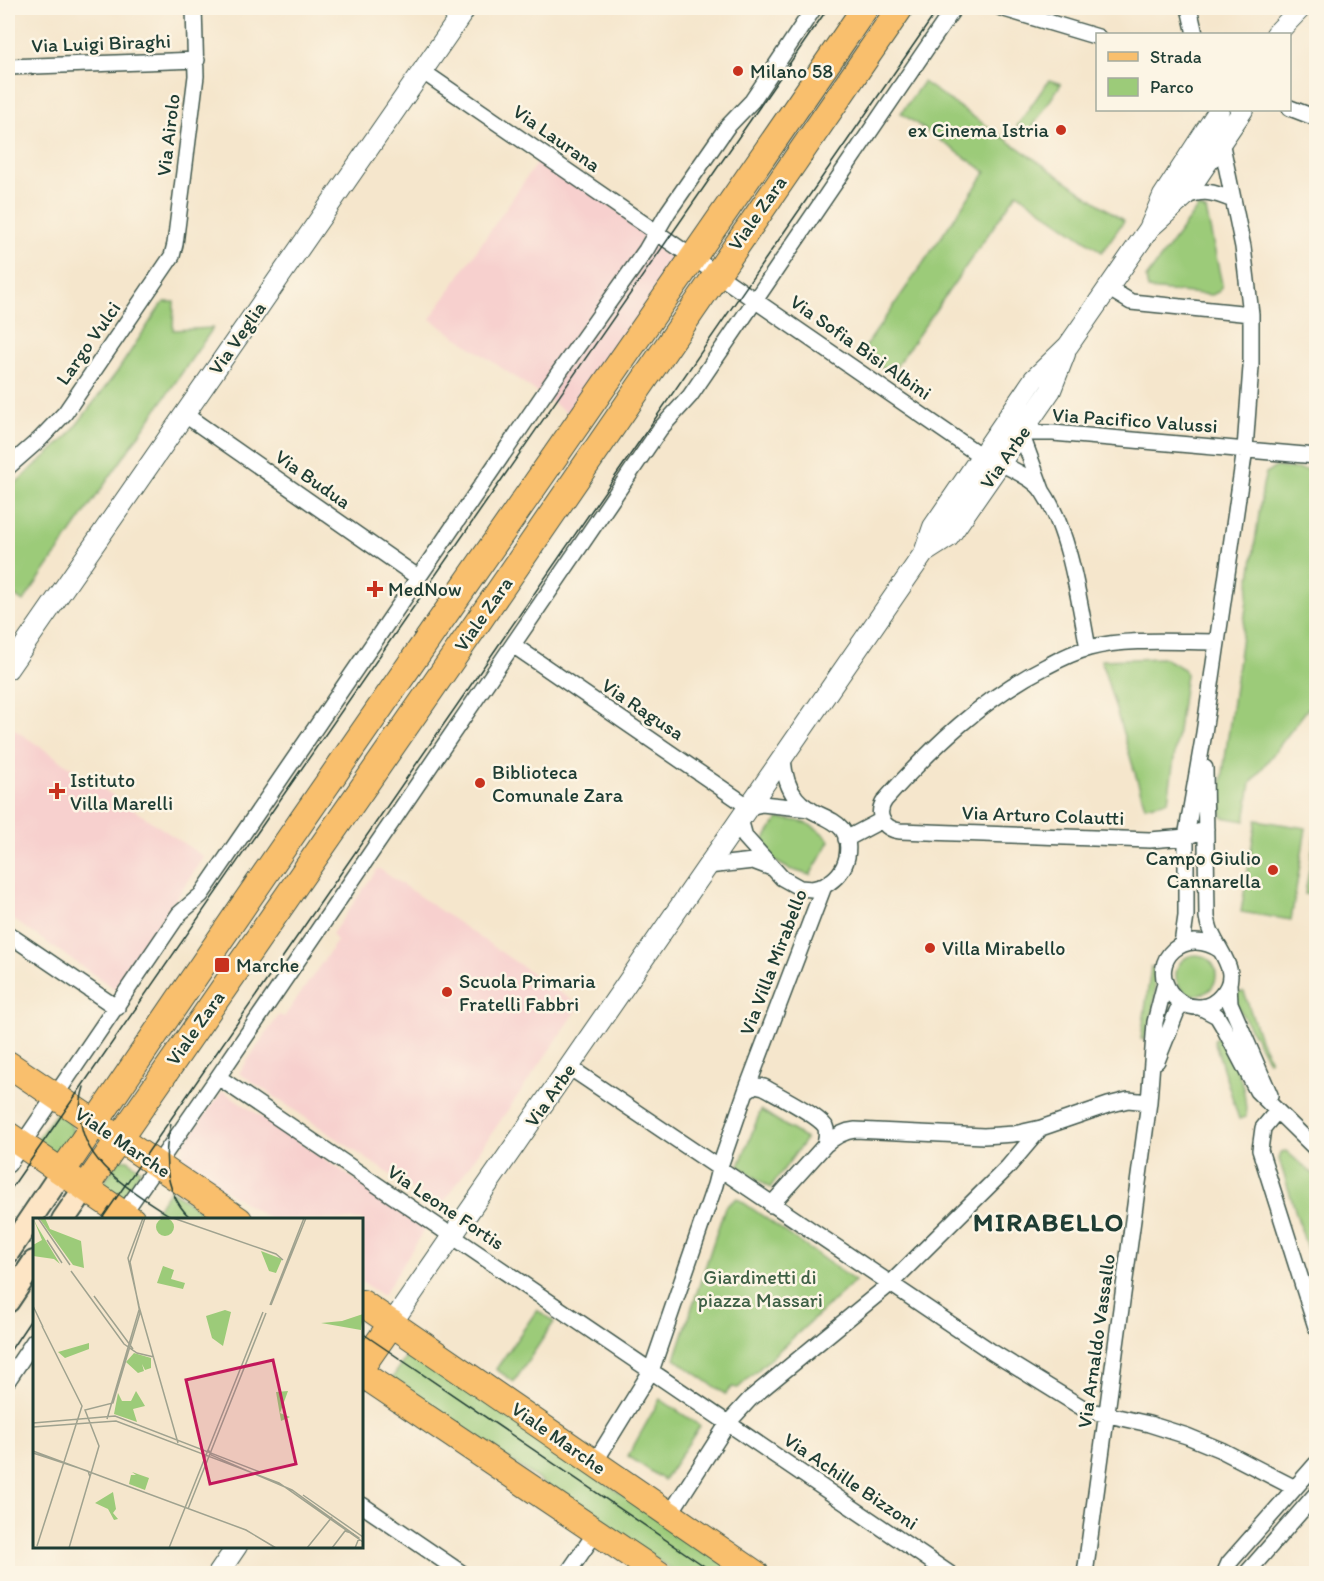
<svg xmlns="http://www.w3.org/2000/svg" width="1324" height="1581" font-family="Itim,sans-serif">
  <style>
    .built { fill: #f7d0ce }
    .green { fill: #9ccb79; stroke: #5e8456; stroke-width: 1.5 }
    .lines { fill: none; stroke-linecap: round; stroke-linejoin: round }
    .minor-casing { stroke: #3f564b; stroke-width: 18 }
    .tertiary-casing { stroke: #3f564b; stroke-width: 22 }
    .secondary-casing { stroke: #3f564b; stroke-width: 26 }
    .primary-casing { stroke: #3f564b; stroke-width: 28 }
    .minor { stroke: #fff; stroke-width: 15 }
    .tertiary { stroke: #fff; stroke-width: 20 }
    .secondary { stroke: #fde5c5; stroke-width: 22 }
    .primary { stroke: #f9bf6d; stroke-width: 26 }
    .tram { stroke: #1f3d34; stroke-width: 1.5 }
    .poi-dot { fill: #c8321e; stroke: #fcf5e5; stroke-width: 2 }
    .labels { text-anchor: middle; stroke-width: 5; stroke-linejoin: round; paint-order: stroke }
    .street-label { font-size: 20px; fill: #1f3d34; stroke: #fcf5e5 }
    .poi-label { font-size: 20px; fill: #1f3d34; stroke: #fcf5e5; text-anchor: start }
    .park-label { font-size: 20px; fill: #3e6045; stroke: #fcf5e5 }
    .district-label { font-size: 26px; font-weight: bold; letter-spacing: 1.5px; fill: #1f3d34; stroke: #fcf5e5 }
    .inset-road { fill: none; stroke: #9fa28f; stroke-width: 1.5 }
    .view { fill: #c2185b; fill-opacity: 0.15; stroke: #c2185b; stroke-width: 3 }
    .inset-edge { fill: none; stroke: #1f3d34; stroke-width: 3 }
  </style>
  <rect width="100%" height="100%" fill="#fcf5e5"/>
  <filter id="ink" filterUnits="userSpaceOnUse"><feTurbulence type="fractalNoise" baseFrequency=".0167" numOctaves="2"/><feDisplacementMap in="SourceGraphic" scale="12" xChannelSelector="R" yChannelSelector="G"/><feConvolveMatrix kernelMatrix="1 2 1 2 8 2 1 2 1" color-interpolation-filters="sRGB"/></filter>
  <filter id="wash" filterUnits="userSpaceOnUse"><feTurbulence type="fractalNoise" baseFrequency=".008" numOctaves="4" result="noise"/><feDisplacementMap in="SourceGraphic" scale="24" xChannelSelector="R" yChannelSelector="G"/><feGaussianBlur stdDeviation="1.35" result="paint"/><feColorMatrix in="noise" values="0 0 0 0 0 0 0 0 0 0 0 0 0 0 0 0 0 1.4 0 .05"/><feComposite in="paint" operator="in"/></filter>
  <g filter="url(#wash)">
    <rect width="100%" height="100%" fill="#f5e6cc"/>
    <path class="built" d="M540 158 689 259 578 420 430 319Z
      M8 725 204 857 115 989 8 916Z
      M378 868 580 1006 440 1208 239 1073 279 1015 284 1017 337 941 332 934Z
      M223 1091 426 1227 383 1296 362 1282V1220L269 1219 183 1162V1144Z"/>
    <path class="green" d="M1049 80 1061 84 1028 134 1017 126Z
      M923 82 1124 221 1102 252 1017 193 891 374 861 353 986 172 901 113Z
      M1198 207 1206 210 1222 284 1220 291 1212 295 1148 289 1146 278Z
      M165 302H174L173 330 213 328 23 602 8 591V490L68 436 117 372 161 305Z
      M1276 467 1316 471V702L1309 707 1251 783 1245 821 1222 817V780L1263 485 1266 473Z
      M1164 658 1184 669 1186 674 1168 801 1145 806 1101 660Z
      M778 819C802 820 814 823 830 841L810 875 789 869 773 860 762 843Z
      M1256 820 1306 828 1291 920 1241 912Z
      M1316 830V897L1305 894Z
      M1176 975a20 20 0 1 1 40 0a20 20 0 1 1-40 0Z
      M1151 967 1154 968 1155 995 1151 1020 1144 1040 1141 1039Z
      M1244 992 1260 1039 1270 1060 1268 1061 1237 1005 1236 993Z
      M1219 1038C1237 1068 1246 1081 1246 1117L1239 1119 1214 1040Z
      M761 1110 806 1139 770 1188 739 1166Z
      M57 1112 69 1120 74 1134 65 1151 57 1155 37 1142V1139Z
      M1286 1151 1316 1177V1210L1312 1220 1316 1231V1277L1279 1159 1281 1152Z
      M119 1159 128 1160 141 1170 122 1199 102 1186Z
      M170 1190 214 1219H150Z
      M737 1198 855 1281 738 1388 732 1387 725 1394 675 1359 725 1207Z
      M537 1310 554 1322 514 1382 496 1369Z
      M410 1351 738 1573H677L391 1380Z
      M660 1399 700 1426 664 1480 628 1456Z"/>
  </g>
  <g filter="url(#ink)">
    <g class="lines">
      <g class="minor-casing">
        <path id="minor" d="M1001 8 1098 37
          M1189 8 1195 34
          M8 67 197 60
          M422 71 981 456
          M1290 108 1316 118
          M1184 197C1204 189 1213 192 1233 200
          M1108 288 1131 302 1251 314
          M184 414 419 578
          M1001 463C1014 471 1035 479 1043 492 1070 532 1079 601 1088 648
          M8 467 40 439 65 413 172 256 175 244 196 76 194 8
          M1042 490 1021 433H1053L1316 456
          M513 645 749 807 762 804 810 809
          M1205 768 1207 917C1208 922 1209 929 1212 934 1221 955 1242 974 1221 996 1216 1002 1209 1006 1201 1007 1188 1008 1177 1002 1170 992 1148 960 1185 926 1220 950
          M740 819 745 837 782 878 800 888 812 889 824 886
          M1206 829 1186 837 1150 840 900 831C883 829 875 814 885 800 932 747 983 698 1047 666 1060 659 1074 652 1089 648 1128 638 1177 642 1217 642
          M846 839 882 820
          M708 866 753 861 769 867
          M8 934 117 1008
          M1182 944 1186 916V837L1204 733 1245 449 1251 367V314L1243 247 1220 136
          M1229 984 1230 1003 1270 1095
          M1200 1007 1217 1016 1223 1026 1257 1091 1316 1149
          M1157 1061 1177 1011 1183 1004
          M569 1067 992 1352 1086 1410 1149 1424 1187 1436 1221 1450 1295 1488
          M218 1077 950 1574
          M746 1091 755 1085 764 1087C778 1095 817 1115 825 1126 828 1132 826 1139 825 1145
          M1277 1111 1263 1128 1260 1150 1316 1327
          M8 1165 179 914 201 895 555 378 646 250 668 212 727 127 752 101 814 8
          M771 1205 825 1145C834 1137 843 1131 855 1130L984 1136 1014 1134 1041 1128 1108 1105 1128 1100 1149 1102
          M119 1220 218 1077 660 429 690 396 954 8
          M8 1380 34 1341
          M595 1462 651 1371 715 1185 719 1169 746 1091 824 886C836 879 844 871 847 857 854 814 815 822 796 798 788 788 784 772 783 759
          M362 1505 463 1574
          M670 1514 728 1423 750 1399 890 1284 1007 1168 1041 1128
          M567 1574 596 1532
          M1085 1574 1149 1102 1155 1022 1165 983
          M1224 1574 1229 1563 1316 1464
          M1246 1574 1316 1494"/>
      </g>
      <g class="tertiary-casing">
        <path id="tertiary" d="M1276 34 1301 8
          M1153 225 1184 197 1243 110
          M924 553 949 537 1051 390 1065 354
          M8 669 466 8
          M392 1323 924 553 933 527 1034 379 1068 346 1149 229 1163 196 1219 110
          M218 1574 237 1546"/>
      </g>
      <g class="secondary-casing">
        <path id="secondary" d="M63 1220 85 1188
          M8 1252 62 1172
          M8 1301 34 1262"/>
      </g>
      <g class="primary-casing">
        <path id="primary" d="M8 1064 239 1220
          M8 1135 132 1220
          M62 1172C325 781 599 397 865 8
          M85 1188 480 619 900 8
          M362 1303 756 1574
          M362 1366 392 1323
          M362 1374 659 1574"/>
      </g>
      <use href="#minor" class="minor"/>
      <use href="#tertiary" class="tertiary"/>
      <use href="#secondary" class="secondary"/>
      <use href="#primary" class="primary"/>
      <path class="tram" d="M84 1087C63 1156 129 1188 176 1220
        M171 1124C162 1157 165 1197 193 1220
        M8 1193 828 8
        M101 1220 939 8
        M362 1333 716 1574
        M8 1354 34 1315"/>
    </g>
  </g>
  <g class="poi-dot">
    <circle cx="738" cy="71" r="6"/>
    <circle cx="1061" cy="130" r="6"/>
    <path d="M372 580h6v6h6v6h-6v6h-6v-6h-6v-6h6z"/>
    <circle cx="480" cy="783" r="6"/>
    <path d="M54 782h6v6h6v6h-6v6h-6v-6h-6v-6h6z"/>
    <circle cx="1273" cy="870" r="6"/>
    <circle cx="930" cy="948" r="6"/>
    <rect x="214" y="957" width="16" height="16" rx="3"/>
    <circle cx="447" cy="992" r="6"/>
  </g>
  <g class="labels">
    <g class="street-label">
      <text transform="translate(101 43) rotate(-2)" y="7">Via Luigi Biraghi</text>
      <text transform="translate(168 135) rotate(-83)" y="7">Via Airolo</text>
      <text transform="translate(557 138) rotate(35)" y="7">Via Laurana</text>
      <text transform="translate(757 213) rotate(-55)" y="7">Viale Zara</text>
      <text transform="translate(237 338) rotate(-55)" y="7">Via Veglia</text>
      <text transform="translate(88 343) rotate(-55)" y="7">Largo Vulci</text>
      <text transform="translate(861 347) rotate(35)" y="7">Via Sofia Bisi Albini</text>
      <text transform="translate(1135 420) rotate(4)" y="7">Via Pacifico Valussi</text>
      <text transform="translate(1005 457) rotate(-55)" y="7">Via Arbe</text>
      <text transform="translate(313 479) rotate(35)" y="7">Via Budua</text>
      <text transform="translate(483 614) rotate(-55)" y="7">Viale Zara</text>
      <text transform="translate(643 709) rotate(34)" y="7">Via Ragusa</text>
      <text transform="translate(1043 815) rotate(2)" y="7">Via Arturo Colautti</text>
      <text transform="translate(773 962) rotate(-69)" y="7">Via Villa Mirabello</text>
      <text transform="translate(195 1028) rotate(-55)" y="7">Viale Zara</text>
      <text transform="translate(550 1095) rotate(-55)" y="7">Via Arbe</text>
      <text transform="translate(123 1142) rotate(34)" y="7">Viale Marche</text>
      <text transform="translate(446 1207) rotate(34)" y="7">Via Leone Fortis</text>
      <text transform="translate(1096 1341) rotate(-82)" y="7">Via Arnaldo Vassallo</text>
      <text transform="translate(559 1438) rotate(35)" y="7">Viale Marche</text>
      <text transform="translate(851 1481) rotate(34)" y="7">Via Achille Bizzoni</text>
    </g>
    <g class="poi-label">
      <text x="750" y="78">Milano 58</text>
      <text x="1049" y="137" text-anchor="end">ex Cinema Istria</text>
      <text x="388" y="596">MedNow</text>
      <text x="492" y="779">Biblioteca<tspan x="492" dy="23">Comunale Zara</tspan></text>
      <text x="70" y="787">Istituto<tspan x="70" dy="23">Villa Marelli</tspan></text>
      <text x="1261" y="865" text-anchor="end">Campo Giulio<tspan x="1261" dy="23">Cannarella</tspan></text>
      <text x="942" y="955">Villa Mirabello</text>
      <text x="236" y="972">Marche</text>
      <text x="459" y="988">Scuola Primaria<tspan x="459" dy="23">Fratelli Fabbri</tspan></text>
    </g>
    <g class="park-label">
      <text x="760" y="1284">Giardinetti di<tspan x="760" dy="23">piazza Massari</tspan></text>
    </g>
    <g class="district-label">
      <text x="1049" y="1231">MIRABELLO</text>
    </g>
  </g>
  <g transform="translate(33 1218)">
    <rect width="330" height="330" fill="#f5e6cc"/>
    <path d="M0 0 4 8 27 46 21 41 0 38V27L9 22ZM6 0H12L17 11 48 23 51 50 40 47ZM123 9a9 9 0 1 1 18 0a9 9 0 1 1-18 0ZM228 33 249 41 243 55 236 53ZM130 48 141 52 138 61 152 65 150 71 124 65ZM192 92 198 94 190 128 179 120 173 98ZM330 96 328 112 288 105 309 103ZM56 125V131L32 140 25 134ZM101 135 118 140V150L112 152 109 146 111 153 105 155 93 144ZM103 173 112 188 100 191 104 204 81 196 85 175 89 183H98ZM255 173 247 195 257 199 248 203 243 174ZM99 254 116 260 112 272 96 266 98 257H103ZM80 274 83 291 80 295 85 301 81 302 75 291 62 285Z" fill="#9ccb79"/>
    <path class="inset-road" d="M5 0 37 47M140 0 243 36 250 42M14 22 29 45M38 53 91 126 104 135 121 139M61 78 100 131M105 85 145 225M237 87 271 0M238 87 273 0M0 88 10 109M106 88 95 40 110 0M74 201 106 92M0 205 82 198 227 254M0 209 83 203 246 265 330 324M175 231 178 237 259 272 326 320 322 330M0 233 213 312 243 330M0 235 55 253 57 259M270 277 330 319M155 291 233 95M4 328 49 188 9 108M36 330 66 228 52 192 80 185 107 95 97 44 112 0M136 330 230 94M274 330 299 299M299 330 312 313 321 316"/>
    <path class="view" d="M240 142 263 246 177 266 153 162Z"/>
    <rect width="330" height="330" class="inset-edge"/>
  </g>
  <rect width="1324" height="1581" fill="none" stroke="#fcf5e5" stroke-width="30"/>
  <rect x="1096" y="33" width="195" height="78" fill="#fcf5e5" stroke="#a4ab9e" stroke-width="1.5"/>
  <rect x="1108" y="52" width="30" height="9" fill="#f9bf6d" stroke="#a4ab9e" stroke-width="1.5"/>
  <text x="1150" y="63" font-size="18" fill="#1f3d34">Strada</text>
  <rect x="1108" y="78" width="30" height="18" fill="#9ccb79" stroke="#a4ab9e" stroke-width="1.5"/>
  <text x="1150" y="93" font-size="18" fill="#1f3d34">Parco</text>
</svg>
